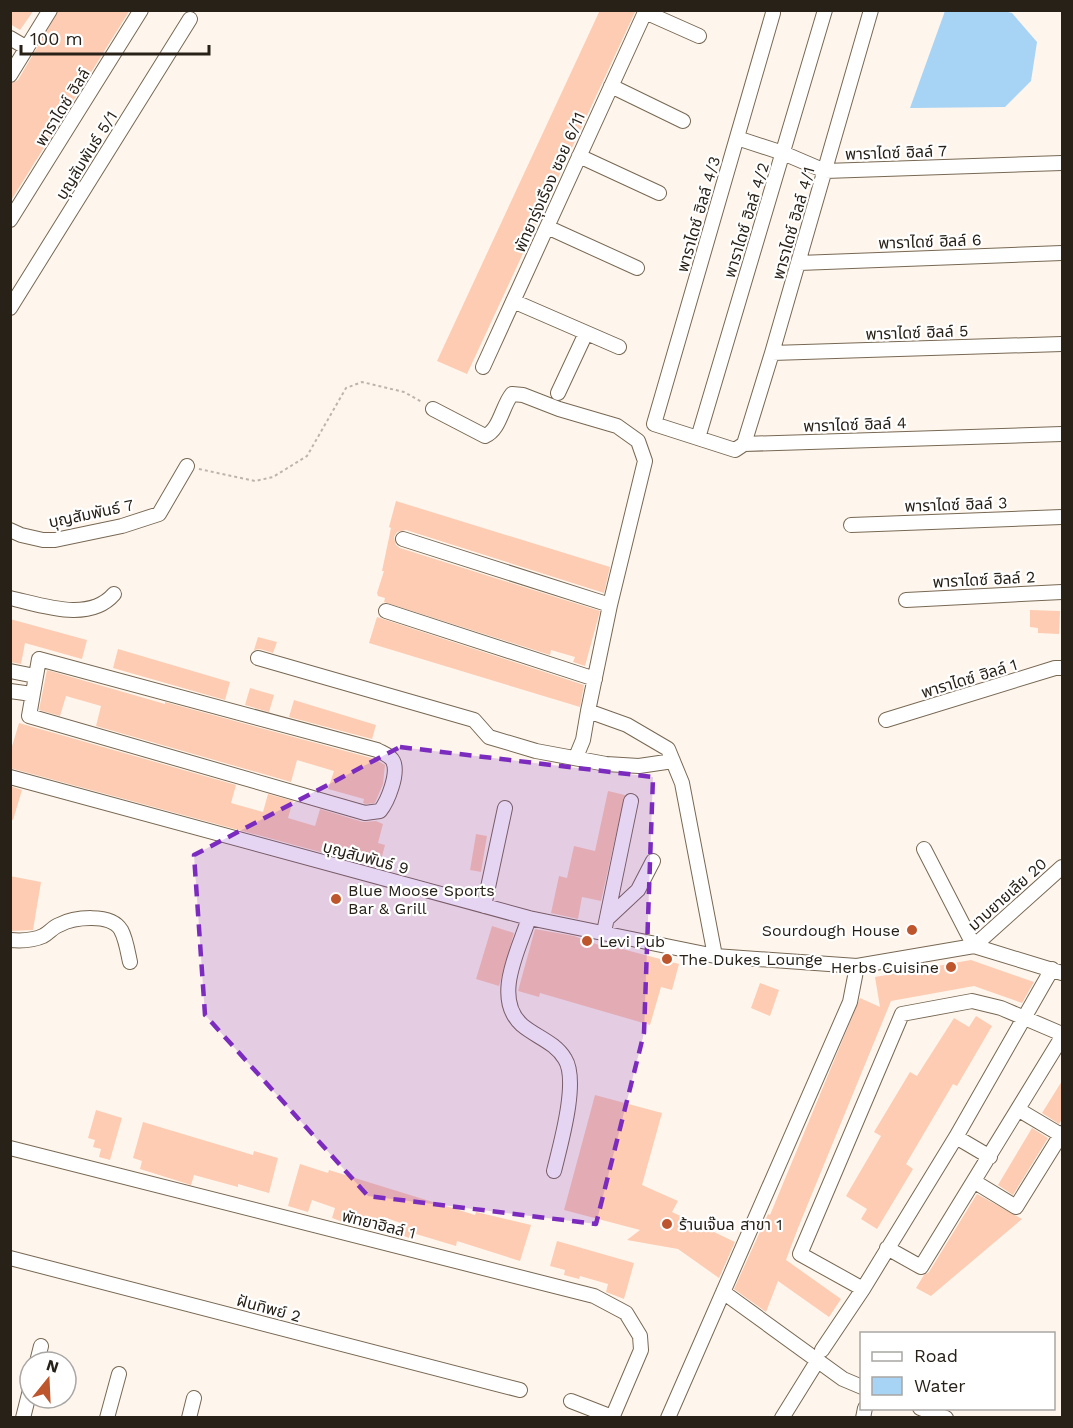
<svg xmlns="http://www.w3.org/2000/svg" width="1073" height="1428" font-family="'Work Sans','Noto Sans Thai',sans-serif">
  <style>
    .water { fill: #a7d3f5 }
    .building { fill: #fdccb3 }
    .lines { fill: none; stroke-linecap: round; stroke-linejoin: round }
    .minor-casing { stroke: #786853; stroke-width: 16 }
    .path { stroke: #bdb5ac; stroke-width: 2; stroke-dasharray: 3 3; stroke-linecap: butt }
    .minor { stroke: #fff; stroke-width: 14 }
    .marked { fill: #7b2cbf; fill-opacity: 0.2; stroke: #7b2cbf; stroke-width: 4.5; stroke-dasharray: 12 8; stroke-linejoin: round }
    .poi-dot { fill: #bd562c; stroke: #fff; stroke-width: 2 }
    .labels { text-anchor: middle; stroke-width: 4.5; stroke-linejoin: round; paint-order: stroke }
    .street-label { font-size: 16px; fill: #272118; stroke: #fff }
    .poi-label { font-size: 16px; fill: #272118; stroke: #fff; text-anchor: start }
  </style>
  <rect width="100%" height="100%" fill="#fef6ed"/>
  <path class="water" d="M945 11H1004L1012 13 1037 42 1031 81 1005 107 910 108Z"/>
  <path class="building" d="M10 10H34L20 30 10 24Z
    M59 10H130L10 202V84L18 80Z
    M600 10H636L467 374 437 361Z
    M396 501 610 567 604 593 406 530 397 532 394 537 396 545 400 548 600 611 585 666 573 662 575 657 551 650 550 655 384 602 385 598 378 596 377 593 384 571H382L391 528 389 527Z
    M1030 610 1060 611 1059 634 1038 633V628L1030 627Z
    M377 617 584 685 580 707 369 643Z
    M10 619 87 640 82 659 25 643 21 664 10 662Z
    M258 637 277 642 273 653 260 649 254 650Z
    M118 649 230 682 225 700 113 668Z
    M47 670 165 704V702L375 759 385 765 383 784 375 803 366 804 363 803 364 799 328 789 334 771 297 760 291 782 96 726 101 706 66 696 60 716 39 710Z
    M250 688 274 695 269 712 245 705Z
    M294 700 376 725 372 739 289 717Z
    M19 723 236 785 231 803 263 812 268 794 293 801 288 818 315 826 320 809 363 822 376 821 383 824 378 843 385 845 379 868 10 768V753Z
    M10 786 22 790 13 820 10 819Z
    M608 791 625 795 601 901 582 897 578 919 551 913 559 876 567 878 574 846 595 851Z
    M476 834 487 836 481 872 470 870Z
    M10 876 41 882 33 930 10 931Z
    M492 926 514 933 499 986 476 979Z
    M535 929 574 936 610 949 611 946 679 964 672 990 661 987 650 1025 540 993 539 997 518 991Z
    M971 960 1034 982 1022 1003 974 986 891 1001 798 1228 786 1260 841 1299 829 1317 778 1281 766 1312 734 1289 768 1214 770 1215 860 998 880 1007 875 977Z
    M760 983 779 990 770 1016 751 1008Z
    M976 1016 992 1026 957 1086 953 1084 906 1164 913 1169 877 1229 861 1219 867 1209 846 1196 881 1136 874 1132 910 1072 917 1076 954 1018 969 1027Z
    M1062 1081V1119L1059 1124 1042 1113Z
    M595 1095 662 1113 642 1185 678 1201 672 1212 735 1242 719 1278 678 1249 627 1240 640 1230 564 1210Z
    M96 1110 122 1118 110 1160 99 1157 101 1149 93 1147 95 1140 88 1138Z
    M143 1122 253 1155 254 1151 278 1158 269 1193 238 1184V1187L194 1175 191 1185 140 1169 142 1161 133 1158Z
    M1032 1128 1048 1138 1013 1195 998 1185Z
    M300 1164 328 1173 329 1170 475 1215 476 1212 531 1225 520 1261 457 1241 456 1246 416 1234 414 1240 399 1234 403 1224 384 1217 382 1222 346 1212 343 1222 332 1218 335 1208 312 1200 308 1212 288 1206Z
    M977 1194 1022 1219 931 1296 916 1288 924 1275 929 1272Z
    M557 1241 634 1263 624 1299 606 1292 608 1284 580 1276 579 1279 564 1275 565 1270 550 1266Z"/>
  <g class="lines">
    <g class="minor-casing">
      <path id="minor" d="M645 12 699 36
        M773 13 654 424 735 450 744 444 1062 434
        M10 38 27 48
        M10 75 50 10
        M611 86 683 121
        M737 138 783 153 825 171 1062 163
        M579 156 659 193
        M10 220 141 10
        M547 227 637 268
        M799 263 1062 253
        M513 301 619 347
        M10 308 190 19
        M772 353 1062 344
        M483 367 646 10
        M558 393 586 333
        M433 409 485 436C500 430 502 406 512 394L523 395 559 409 617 426 638 441 645 461 610 605 588 711 627 725 668 749 682 783 715 956
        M698 438 825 10
        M744 444 772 353 871 10
        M851 525 1062 517
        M10 530 21 535 43 540H55L122 526 159 514 187 466
        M403 539 610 605
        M10 598C42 605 89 623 114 594
        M906 600 1062 592
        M386 611 595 679
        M258 658 474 720 489 737 536 751 606 764 639 766 673 761
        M39 659 377 750C382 753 390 755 393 761 399 773 388 801 380 811L365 813 29 716Z
        M10 671 35 676
        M10 691 32 694
        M886 720 1055 668H1062
        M576 757 583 740 588 711
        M10 777 529 918 715 956 857 966 974 946 1062 973
        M924 849 974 946 1062 867
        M484 906 505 808
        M529 918C519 949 492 998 522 1025 536 1037 555 1042 565 1059 579 1081 560 1146 554 1171
        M607 919 638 890 653 861
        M604 932 631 801
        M10 940C21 941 34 940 43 936 49 933 53 927 59 925 74 917 111 913 121 930 126 939 128 953 130 962
        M1019 1110 1061 1135
        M956 1137 990 1157
        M10 1148 594 1296 626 1313 640 1336 641 1350 612 1418
        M975 1182 1016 1207 1062 1133
        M887 1248 921 1267 1062 1037
        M10 1258 520 1390
        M863 1289 800 1254 902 1014 972 1001 1001 1008 1062 1034
        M723 1292 843 1379 862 1387
        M822 1350 863 1289 956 1137 1052 969
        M37 1362 41 1346
        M571 1401 612 1417
        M920 1408 946 1418
        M23 1418 30 1390
        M107 1418 119 1374
        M189 1418 194 1398
        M668 1418 850 1002 857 966
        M782 1418 818 1360
        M863 1418 865 1408"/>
    </g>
    <path class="path" d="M199 469 255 481 273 477 307 456 346 388 362 382 404 392 422 402"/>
    <use href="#minor" class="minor"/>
  </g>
  <path class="marked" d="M400 747 653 777 644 1033 596 1224 368 1196 205 1015 194 855Z"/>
  <g class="poi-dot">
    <circle cx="336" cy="899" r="6"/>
    <circle cx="912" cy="930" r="6"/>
    <circle cx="587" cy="941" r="6"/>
    <circle cx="667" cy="959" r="6"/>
    <circle cx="951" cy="967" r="6"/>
    <circle cx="667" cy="1224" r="6"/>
  </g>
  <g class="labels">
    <g class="street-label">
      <text transform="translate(62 107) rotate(-58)" y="6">พาราไดซ์ ฮิลล์</text>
      <text transform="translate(896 152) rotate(-2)" y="6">พาราไดซ์ ฮิลล์ 7</text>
      <text transform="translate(86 155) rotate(-58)" y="6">บุญสัมพันธ์ 5/1</text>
      <text transform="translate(549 182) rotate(-66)" y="6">พัทยารุ่งเรือง ซอย 6/11</text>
      <text transform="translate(698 214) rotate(-74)" y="6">พาราไดซ์ ฮิลล์ 4/3</text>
      <text transform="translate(746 220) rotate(-73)" y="6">พาราไดซ์ ฮิลล์ 4/2</text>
      <text transform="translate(793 223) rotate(-74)" y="6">พาราไดซ์ ฮิลล์ 4/1</text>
      <text transform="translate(930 241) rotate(-2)" y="6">พาราไดซ์ ฮิลล์ 6</text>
      <text transform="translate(917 332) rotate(-2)" y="6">พาราไดซ์ ฮิลล์ 5</text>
      <text transform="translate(855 424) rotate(-2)" y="6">พาราไดซ์ ฮิลล์ 4</text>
      <text transform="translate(956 504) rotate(-2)" y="6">พาราไดซ์ ฮิลล์ 3</text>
      <text transform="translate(91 513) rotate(-12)" y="6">บุญสัมพันธ์ 7</text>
      <text transform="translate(984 579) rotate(-3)" y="6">พาราไดซ์ ฮิลล์ 2</text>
      <text transform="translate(969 678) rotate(-17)" y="6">พาราไดซ์ ฮิลล์ 1</text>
      <text transform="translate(366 857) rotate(15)" y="6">บุญสัมพันธ์ 9</text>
      <text transform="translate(1007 894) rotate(-42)" y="6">มาบยายเลีย 20</text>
      <text transform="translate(379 1224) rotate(14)" y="6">พัทยาฮิลล์ 1</text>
      <text transform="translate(269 1308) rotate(15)" y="6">ฝันทิพย์ 2</text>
    </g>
    <g class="poi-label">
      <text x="348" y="896">Blue Moose Sports<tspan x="348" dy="18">Bar &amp; Grill</tspan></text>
      <text x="900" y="936" text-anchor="end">Sourdough House</text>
      <text x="599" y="947">Levi Pub</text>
      <text x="679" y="965">The Dukes Lounge</text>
      <text x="939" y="973" text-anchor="end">Herbs Cuisine</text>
      <text x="679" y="1230">ร้านเจ๊บล สาขา 1</text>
    </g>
  </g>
  <rect width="1073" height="1428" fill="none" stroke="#272118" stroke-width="24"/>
  <rect x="860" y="1332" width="195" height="78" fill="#ffffff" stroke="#a9a6a3" stroke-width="1.5"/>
  <rect x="872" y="1352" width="30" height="9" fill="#ffffff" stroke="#a9a6a3" stroke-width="1.5"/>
  <text x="914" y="1362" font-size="18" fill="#272118">Road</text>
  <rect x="872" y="1377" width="30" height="18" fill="#a7d3f5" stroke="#a9a6a3" stroke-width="1.5"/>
  <text x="914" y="1392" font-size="18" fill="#272118">Water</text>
  <g transform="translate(48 1380) rotate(18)"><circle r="28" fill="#ffffff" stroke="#a9a6a3" stroke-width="1.5"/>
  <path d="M0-4.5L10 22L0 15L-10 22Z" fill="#bd562c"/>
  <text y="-9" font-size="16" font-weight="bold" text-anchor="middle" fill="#272118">N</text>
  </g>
  <path d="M21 45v9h188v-9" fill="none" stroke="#272118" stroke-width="3"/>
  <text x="30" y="45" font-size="18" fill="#272118" stroke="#ffffff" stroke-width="4.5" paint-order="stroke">100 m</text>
</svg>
